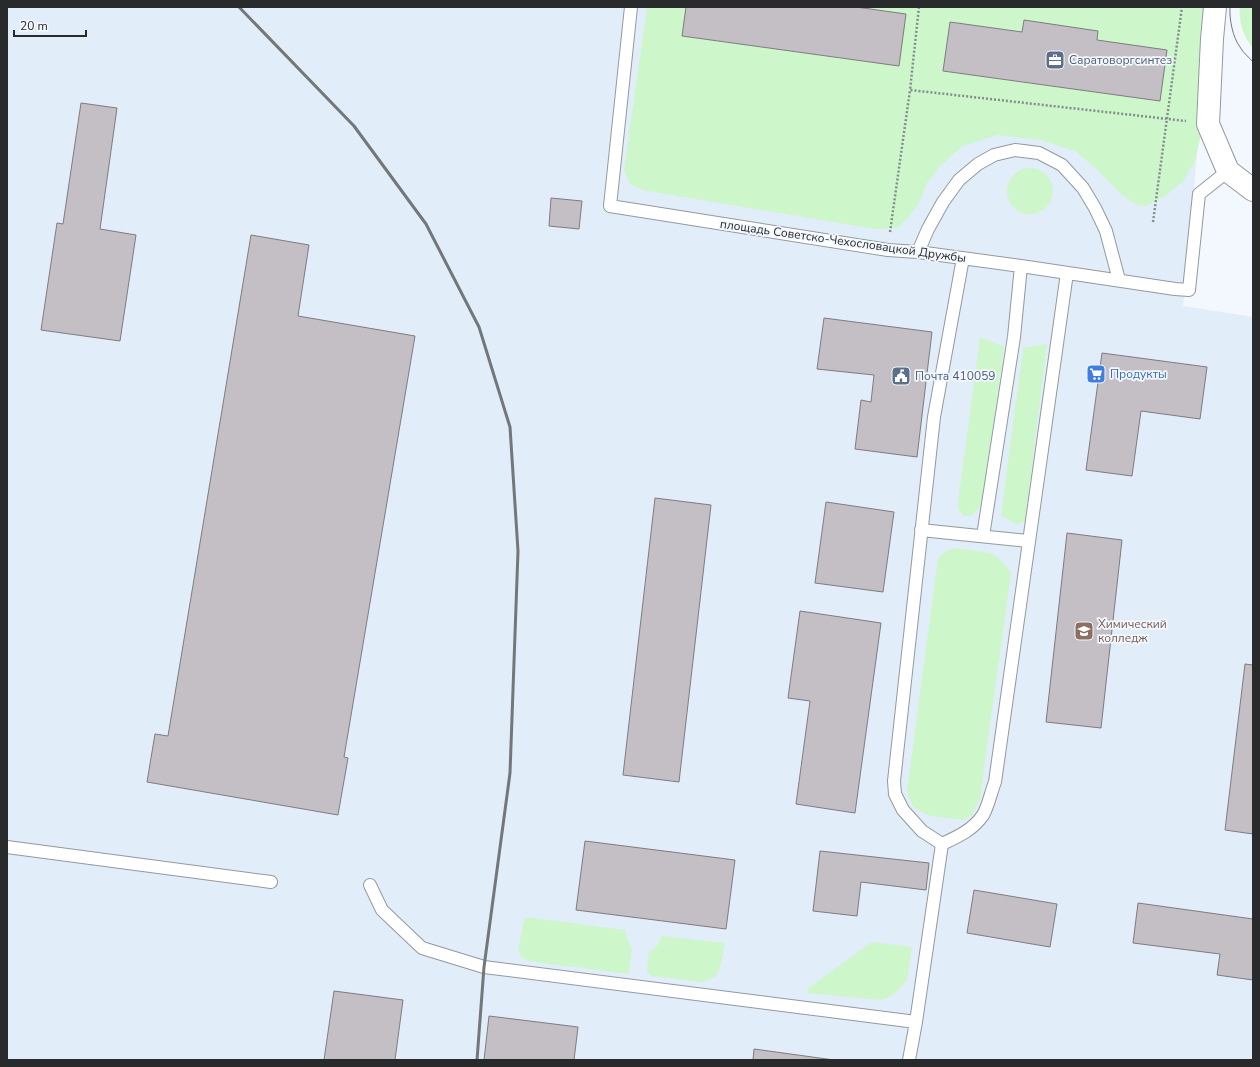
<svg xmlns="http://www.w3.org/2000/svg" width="1260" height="1067" font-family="'Nunito Sans',sans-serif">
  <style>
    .built { fill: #e1edf8 }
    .green { fill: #cdf6cb }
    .building { fill: #c4bfc5; stroke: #7f7b80 }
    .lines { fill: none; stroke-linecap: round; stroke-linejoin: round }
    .lane-casing { stroke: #94999e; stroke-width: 14 }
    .secondary-casing { stroke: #94999e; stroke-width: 24 }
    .path { stroke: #878b8e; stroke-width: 2.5; stroke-dasharray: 2 2; stroke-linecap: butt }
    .lane { stroke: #fff; stroke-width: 12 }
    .secondary { stroke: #fff; stroke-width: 22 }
    .tram { stroke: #73777a; stroke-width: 1 }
    .rail { stroke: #73777a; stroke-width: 3 }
    .labels { text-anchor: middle; stroke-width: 3.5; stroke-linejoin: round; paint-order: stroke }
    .service-label { font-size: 12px; fill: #4e5e75; stroke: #f2f8fd; text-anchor: start }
    .street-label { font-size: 12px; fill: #282a2c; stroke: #f2f8fd }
    .shop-label { font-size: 12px; fill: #366cbe; stroke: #f2f8fd; text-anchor: start }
    .education-label { font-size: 12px; fill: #785e54; stroke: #f2f8fd; text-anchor: start }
  </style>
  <rect width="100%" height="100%" fill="#f2f8fd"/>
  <path class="built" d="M7 7H1209L1200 123 1183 306 1253 317V1060H7Z"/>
  <path class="green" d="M647 7H1203L1206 115 1194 163 1183 181 1164 197 1145 206 1137 205 1123 196 1096 169 1077 152 1041 140 997 135 963 146 941 165 927 183 919 203 908 218 897 228 875 229 642 190 630 184 624 169Z
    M1240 7H1253V48C1244 38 1238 21 1240 7Z
    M1007 191a23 23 0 1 1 46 0a23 23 0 1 1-46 0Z
    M980 337 1004 347 982 505 971 516H963L959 510 958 503Z
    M1047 344 1025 521 1017 525 1001 515 1023 348Z
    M957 548 991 553 1003 562 1011 573 980 798 972 815 964 820 930 816 913 807 907 791 938 558 946 551Z
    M525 917 625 930 628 940 632 949 629 974 528 961 521 957 518 950Z
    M662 936 725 943 720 968 716 976 703 982 652 976 647 971 649 952C656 948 659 944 662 936Z
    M872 942 912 947 907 981 893 995 881 1000 808 993 807 989Z"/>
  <path class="building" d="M686 7H856L906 14 899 66 682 36Z
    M1024 20 1098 31 1097 40 1167 50 1160 101 943 71 950 22 1022 32Z
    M81 103 117 108 100 229 136 235 120 341 41 330 57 223 63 224Z
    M551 198 582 201 579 229 549 226Z
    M251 235 309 245 298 316 415 336 344 757 348 758 338 815 147 782 155 734 168 736Z
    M824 318 932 332 917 457 855 449 861 400 871 402 874 375 817 369Z
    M1102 353 1207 367 1200 419 1141 411 1132 476 1086 470Z
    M655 498 711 505 679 782 623 775Z
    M826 502 894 512 883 592 815 583Z
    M1067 533 1122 540 1101 728 1046 722Z
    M800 611 881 623 855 813 796 804 810 701 788 698Z
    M1245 664 1253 665V834L1225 830Z
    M585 841 735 860 726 929 576 910Z
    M820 851 929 863 926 890 861 882 857 916 813 911Z
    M974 890 1057 904 1050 947 967 933Z
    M1138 903 1253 919V980L1217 975 1220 954 1133 943Z
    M334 991 403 1000 395 1060H324Z
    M489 1016 578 1027 574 1060H484Z
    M754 1049 834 1060H753Z"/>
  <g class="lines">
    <g class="lane-casing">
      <path id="lane" d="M631 7 610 206 888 250 918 252 1021 266 1175 289 1189 290 1199 194 1228 171
        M918 252 928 229 943 202 959 180 978 164 994 155 1015 150 1039 153 1062 165 1083 188 1095 208 1106 231 1119 280
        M921 530 1028 541
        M983 536 1014 337 1021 266
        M942 844 922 831 903 810 895 794 894 781 934 417 963 258
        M942 844C957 837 973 830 983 815 988 807 991 792 995 782L1067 273
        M7 847 271 882
        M370 885 382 910 422 948 484 967 916 1022
        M909 1060 916 1022 942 844"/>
    </g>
    <g class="secondary-casing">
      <path id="secondary" d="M1215 7 1212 39 1208 124 1228 171 1253 190"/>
    </g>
    <path class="path" d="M919 7 910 90 1186 121
      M1153 222 1182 7
      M890 232 910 90"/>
    <use href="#lane" class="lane"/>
    <use href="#secondary" class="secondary"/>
    <path class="tram" d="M1230 7C1229 19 1233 38 1240 47 1243 53 1249 57 1253 62"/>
    <path class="rail" d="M239 7 354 126 426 224 479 327 510 427 518 551 510 773 484 967 477 1060"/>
  </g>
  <defs>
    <g id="office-square" transform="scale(1)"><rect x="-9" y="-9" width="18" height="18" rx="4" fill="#5c6f8a" stroke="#f2f8fd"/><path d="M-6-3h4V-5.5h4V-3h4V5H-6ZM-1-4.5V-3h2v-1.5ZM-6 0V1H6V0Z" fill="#fff"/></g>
    <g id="supermarket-square" transform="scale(1)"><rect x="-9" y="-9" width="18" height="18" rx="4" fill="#3f7fe0" stroke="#f2f8fd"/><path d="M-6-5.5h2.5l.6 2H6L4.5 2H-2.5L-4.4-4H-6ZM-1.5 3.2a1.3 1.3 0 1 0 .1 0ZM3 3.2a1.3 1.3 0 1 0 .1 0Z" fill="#fff"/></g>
    <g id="civic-square" transform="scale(1)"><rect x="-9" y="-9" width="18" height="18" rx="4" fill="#5c6f8a" stroke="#f2f8fd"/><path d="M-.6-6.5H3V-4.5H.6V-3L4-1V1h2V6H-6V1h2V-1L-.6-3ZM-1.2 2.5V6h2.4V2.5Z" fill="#fff"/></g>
    <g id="university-square" transform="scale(1)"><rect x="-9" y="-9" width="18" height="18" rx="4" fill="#8d6e63" stroke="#f2f8fd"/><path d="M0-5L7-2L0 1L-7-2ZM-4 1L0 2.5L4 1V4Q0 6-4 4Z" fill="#fff"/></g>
  </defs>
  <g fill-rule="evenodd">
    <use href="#office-square" x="1055" y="60"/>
    <use href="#supermarket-square" x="1096" y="374"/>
    <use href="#civic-square" x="901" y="376"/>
    <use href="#university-square" x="1084" y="631"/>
  </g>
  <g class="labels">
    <g class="service-label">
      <text x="1069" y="64">Саратоворгсинтез</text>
      <text x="915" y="380">Почта 410059</text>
    </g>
    <g class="street-label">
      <text transform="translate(843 241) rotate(8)" y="4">площадь Советско-Чехословацкой Дружбы</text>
    </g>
    <g class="shop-label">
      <text x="1110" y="378">Продукты</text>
    </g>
    <g class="education-label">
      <text x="1098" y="628">Химический<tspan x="1098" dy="14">колледж</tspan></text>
    </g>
  </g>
  <rect width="1260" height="1067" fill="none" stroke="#282a2c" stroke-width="16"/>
  <path d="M14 30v6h72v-6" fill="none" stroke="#282a2c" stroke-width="2"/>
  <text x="20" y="30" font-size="12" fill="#282a2c" stroke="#f2f8fd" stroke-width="3" paint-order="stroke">20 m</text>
</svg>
